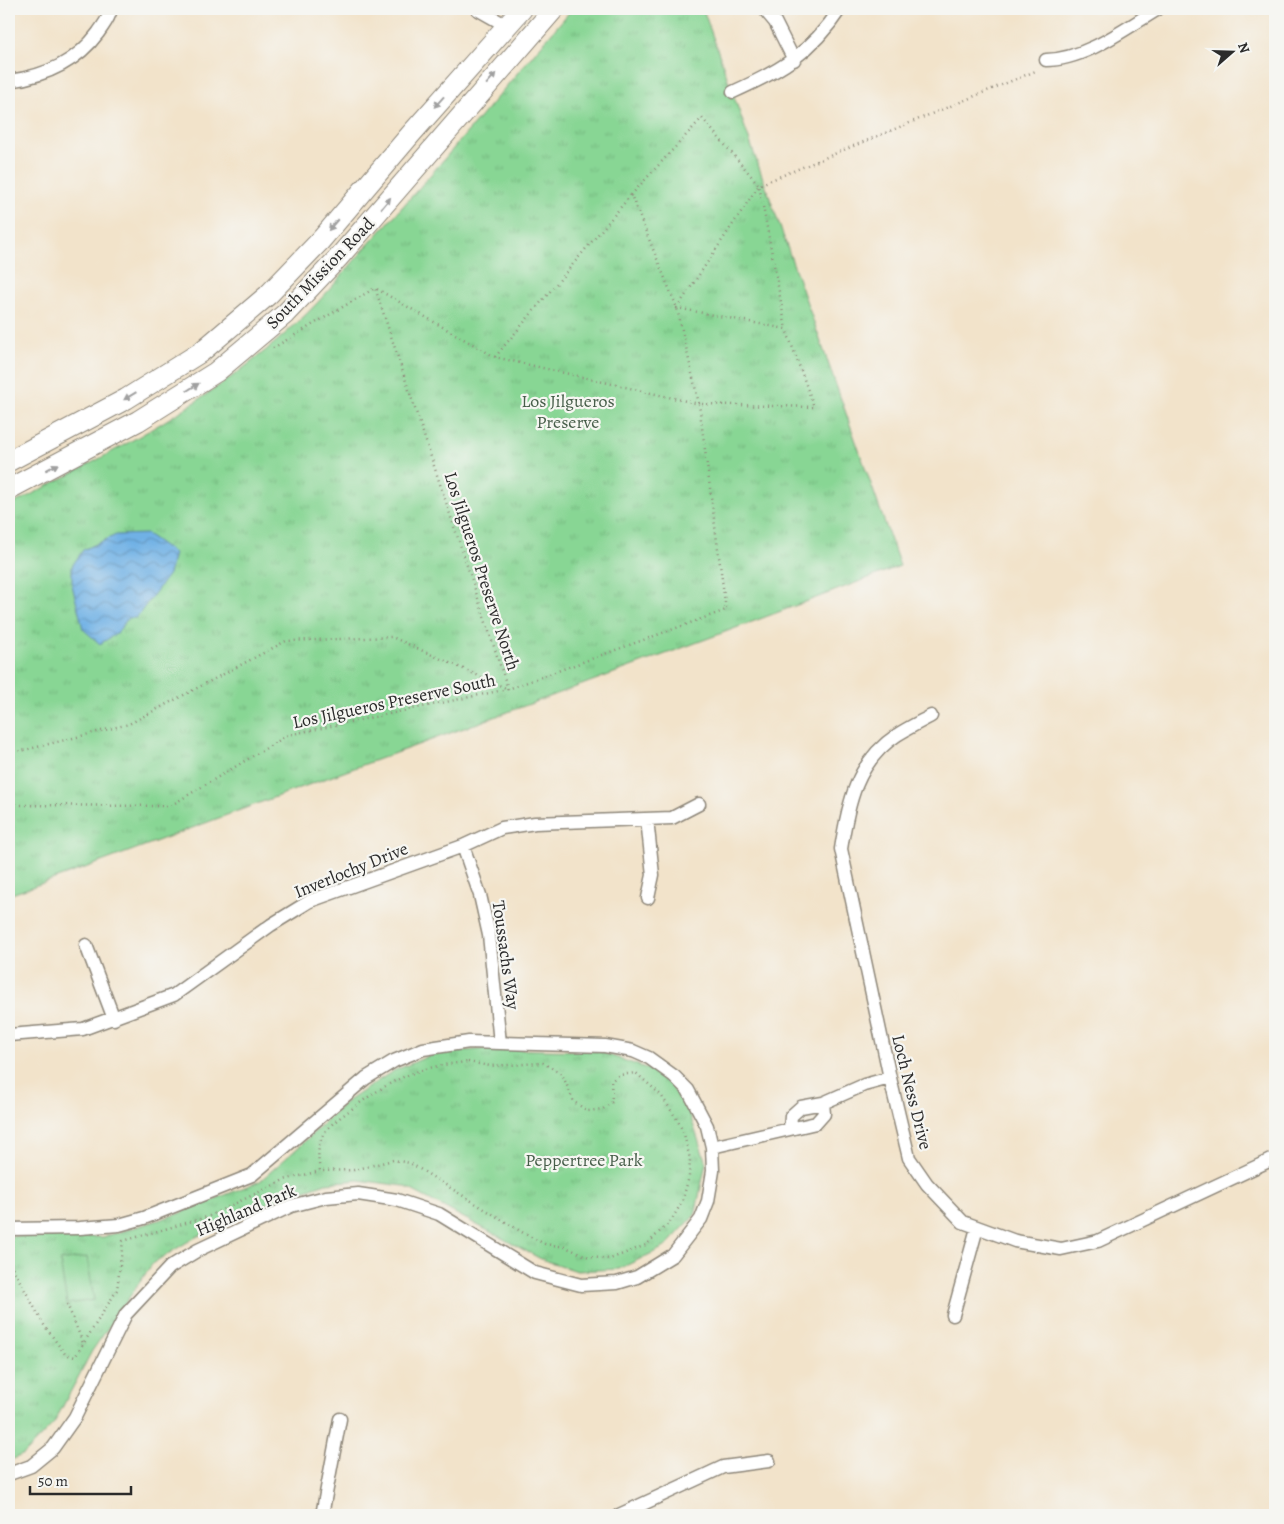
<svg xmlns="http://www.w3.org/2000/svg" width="1284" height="1524" font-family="Alegreya,serif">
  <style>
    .grass { fill: url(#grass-tufts); stroke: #5a8060 }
    .pitch { fill: #88d694; stroke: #5a8060 }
    .water { fill: url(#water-waves); stroke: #4e6e88 }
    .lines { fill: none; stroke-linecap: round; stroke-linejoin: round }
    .minor-casing { stroke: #8e877a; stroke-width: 15 }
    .primary-casing { stroke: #8e877a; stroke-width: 22 }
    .path { stroke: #8e877a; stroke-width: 2.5; stroke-dasharray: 1 4; stroke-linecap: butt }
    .minor { stroke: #fff; stroke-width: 12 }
    .primary { stroke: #fff; stroke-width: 20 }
    .oneway { fill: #a0a0a0 }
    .labels { text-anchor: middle; stroke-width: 4.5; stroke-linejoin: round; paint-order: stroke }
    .street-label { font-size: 18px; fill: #2b2b2b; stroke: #f6f6f2 }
    .park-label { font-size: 18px; fill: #475e4a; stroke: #f6f6f2 }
  </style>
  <defs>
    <pattern id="grass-tufts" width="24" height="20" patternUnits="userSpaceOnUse" patternTransform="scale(1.25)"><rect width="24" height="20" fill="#88d694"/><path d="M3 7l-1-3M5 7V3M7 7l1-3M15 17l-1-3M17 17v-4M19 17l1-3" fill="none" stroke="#76b880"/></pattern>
    <pattern id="water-waves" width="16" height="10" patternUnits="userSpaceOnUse" patternTransform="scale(1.25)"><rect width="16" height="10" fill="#70b1e5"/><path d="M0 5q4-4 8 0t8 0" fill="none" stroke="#5c90ba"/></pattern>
  </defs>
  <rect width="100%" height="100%" fill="#f6f6f2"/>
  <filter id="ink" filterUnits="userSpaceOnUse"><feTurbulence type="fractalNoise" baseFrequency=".02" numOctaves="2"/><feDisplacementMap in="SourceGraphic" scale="10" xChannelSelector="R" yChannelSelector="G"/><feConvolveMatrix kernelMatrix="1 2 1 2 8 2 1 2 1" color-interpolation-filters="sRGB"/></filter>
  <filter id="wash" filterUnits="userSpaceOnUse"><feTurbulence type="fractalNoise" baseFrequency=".0096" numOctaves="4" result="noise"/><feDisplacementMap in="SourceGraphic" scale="20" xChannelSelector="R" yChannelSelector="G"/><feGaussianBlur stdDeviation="1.12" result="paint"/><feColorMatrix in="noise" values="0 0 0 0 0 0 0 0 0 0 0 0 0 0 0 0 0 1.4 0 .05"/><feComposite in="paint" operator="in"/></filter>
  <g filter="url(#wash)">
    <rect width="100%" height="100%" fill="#f2e3ca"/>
    <path class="grass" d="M572 9H703L900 566C694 645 485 720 278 796 188 829 99 864 9 895V506C110 454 214 401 298 322 323 299 345 271 367 246 438 169 504 88 572 9Z
      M487 1049 598 1051 665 1075 689 1112 706 1163 695 1215 665 1247 619 1269 577 1271 541 1259 404 1186 358 1180 326 1183 268 1203 194 1238 153 1263 92 1351 54 1423 24 1454 9 1461V1236L103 1237 175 1215 260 1181 301 1145 344 1103 393 1071 436 1053Z"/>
    <path class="pitch" d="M87 1257 94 1300 67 1304 60 1261Z"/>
    <path class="water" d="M147 534 174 553 169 574 136 618H128L117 633 100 644 83 629 72 585V566L83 550 116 535Z"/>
  </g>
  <g filter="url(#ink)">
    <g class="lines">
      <g class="minor-casing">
        <path id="minor" d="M477 9 507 26
          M764 9 775 22 794 60
          M1046 60C1085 60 1126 28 1158 9
          M9 81C45 76 76 63 98 33 104 24 109 19 111 9
          M733 92C780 71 811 53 840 9
          M931 716C920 722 908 728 897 735 856 762 848 804 841 849L890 1078 909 1158 927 1184 963 1222 1015 1241 1061 1249 1098 1241 1275 1158
          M647 819 653 875 648 898
          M463 846 480 895 489 935 500 1043
          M86 945 114 1019
          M9 1035 83 1029 174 995 271 925 310 901 463 846 502 828 535 823 672 818 699 804
          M823 1103 864 1085 890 1078
          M712 1147 816 1123 824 1114 823 1103 801 1107 791 1116 790 1128
          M9 1229 80 1228 119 1225 144 1218 252 1175 366 1078 394 1061 423 1049 469 1042 605 1046 633 1051 649 1058 674 1076 688 1090 707 1126 712 1147 713 1171 708 1201 701 1219 673 1255 637 1277 617 1283 581 1285 535 1273 439 1214 397 1200 358 1194 326 1197 291 1206 198 1250 170 1267 126 1314 75 1417 53 1448 31 1466 9 1474
          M953 1315 977 1228
          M322 1515 340 1419
          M619 1515 723 1467 769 1461"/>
      </g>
      <g class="primary-casing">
        <path id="primary" d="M9 461 126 399 201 352 268 295 320 241 411 134 522 9
          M9 489 138 421 216 372 285 314 338 258 554 9"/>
      </g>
      <path class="path" d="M631 195 702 118 759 185 786 329 677 308 759 185 1038 70
        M273 348 375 288
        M495 357 375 288 508 689 726 610 699 404 495 357 631 195 677 308 699 404 814 407 786 329
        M9 754 129 724 286 641 392 637 508 689 288 735 170 806 9 805
        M468 1062 490 1066 543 1063 562 1074 574 1102 588 1111 603 1109 612 1102 611 1081 619 1075 636 1073 661 1095 678 1121 684 1134 690 1159 689 1177 682 1202 671 1221 646 1245 610 1259 589 1257 565 1247 545 1244 525 1234 410 1163 393 1160 354 1170 320 1171C318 1159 317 1148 322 1137 326 1127 341 1117 349 1111 390 1080 417 1066 468 1062Z
        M9 1264 11 1265 44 1325 65 1354 75 1357 117 1290 123 1241 207 1217 284 1180 320 1171
        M67 1304 83 1343"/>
      <use href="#minor" class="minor"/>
      <use href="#primary" class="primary"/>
    </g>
    <defs><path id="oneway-solid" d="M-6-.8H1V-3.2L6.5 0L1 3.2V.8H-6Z" transform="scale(1.25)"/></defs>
    <g class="oneway">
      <use href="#oneway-solid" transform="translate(491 79) rotate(-49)"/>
      <use href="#oneway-solid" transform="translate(439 102) rotate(132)"/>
      <use href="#oneway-solid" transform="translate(386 203) rotate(-50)"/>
      <use href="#oneway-solid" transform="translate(333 225) rotate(130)"/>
      <use href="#oneway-solid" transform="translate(193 387) rotate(-32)"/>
      <use href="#oneway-solid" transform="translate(130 396) rotate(149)"/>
      <use href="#oneway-solid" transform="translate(52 467) rotate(-28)"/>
    </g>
  </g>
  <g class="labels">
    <g class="street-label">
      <text transform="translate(320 273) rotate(-46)" y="6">South Mission Road</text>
      <text transform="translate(482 571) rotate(72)" y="6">Los Jilgueros Preserve North</text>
      <text transform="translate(394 701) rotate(-12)" y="6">Los Jilgueros Preserve South</text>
      <text transform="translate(351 870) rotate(-22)" y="6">Inverlochy Drive</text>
      <text transform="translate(506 955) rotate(82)" y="6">Toussachs Way</text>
      <text transform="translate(912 1092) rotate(76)" y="6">Loch Ness Drive</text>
      <text transform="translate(246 1210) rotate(-23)" y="6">Highland Park</text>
    </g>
    <g class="park-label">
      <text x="568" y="407">Los Jilgueros<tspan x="568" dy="21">Preserve</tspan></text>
      <text x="584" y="1166">Peppertree Park</text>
    </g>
  </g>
  <rect width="1284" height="1524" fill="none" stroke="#f6f6f2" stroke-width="30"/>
  <g transform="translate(1232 52) rotate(70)" stroke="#f6f6f2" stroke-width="4" paint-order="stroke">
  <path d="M0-4L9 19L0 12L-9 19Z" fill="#2b2b2b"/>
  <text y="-8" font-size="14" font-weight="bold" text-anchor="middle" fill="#2b2b2b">N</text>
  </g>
  <path d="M30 1486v8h101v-8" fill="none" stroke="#2b2b2b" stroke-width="2.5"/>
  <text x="38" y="1486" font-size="15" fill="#2b2b2b" stroke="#f6f6f2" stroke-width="4" paint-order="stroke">50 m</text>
</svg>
